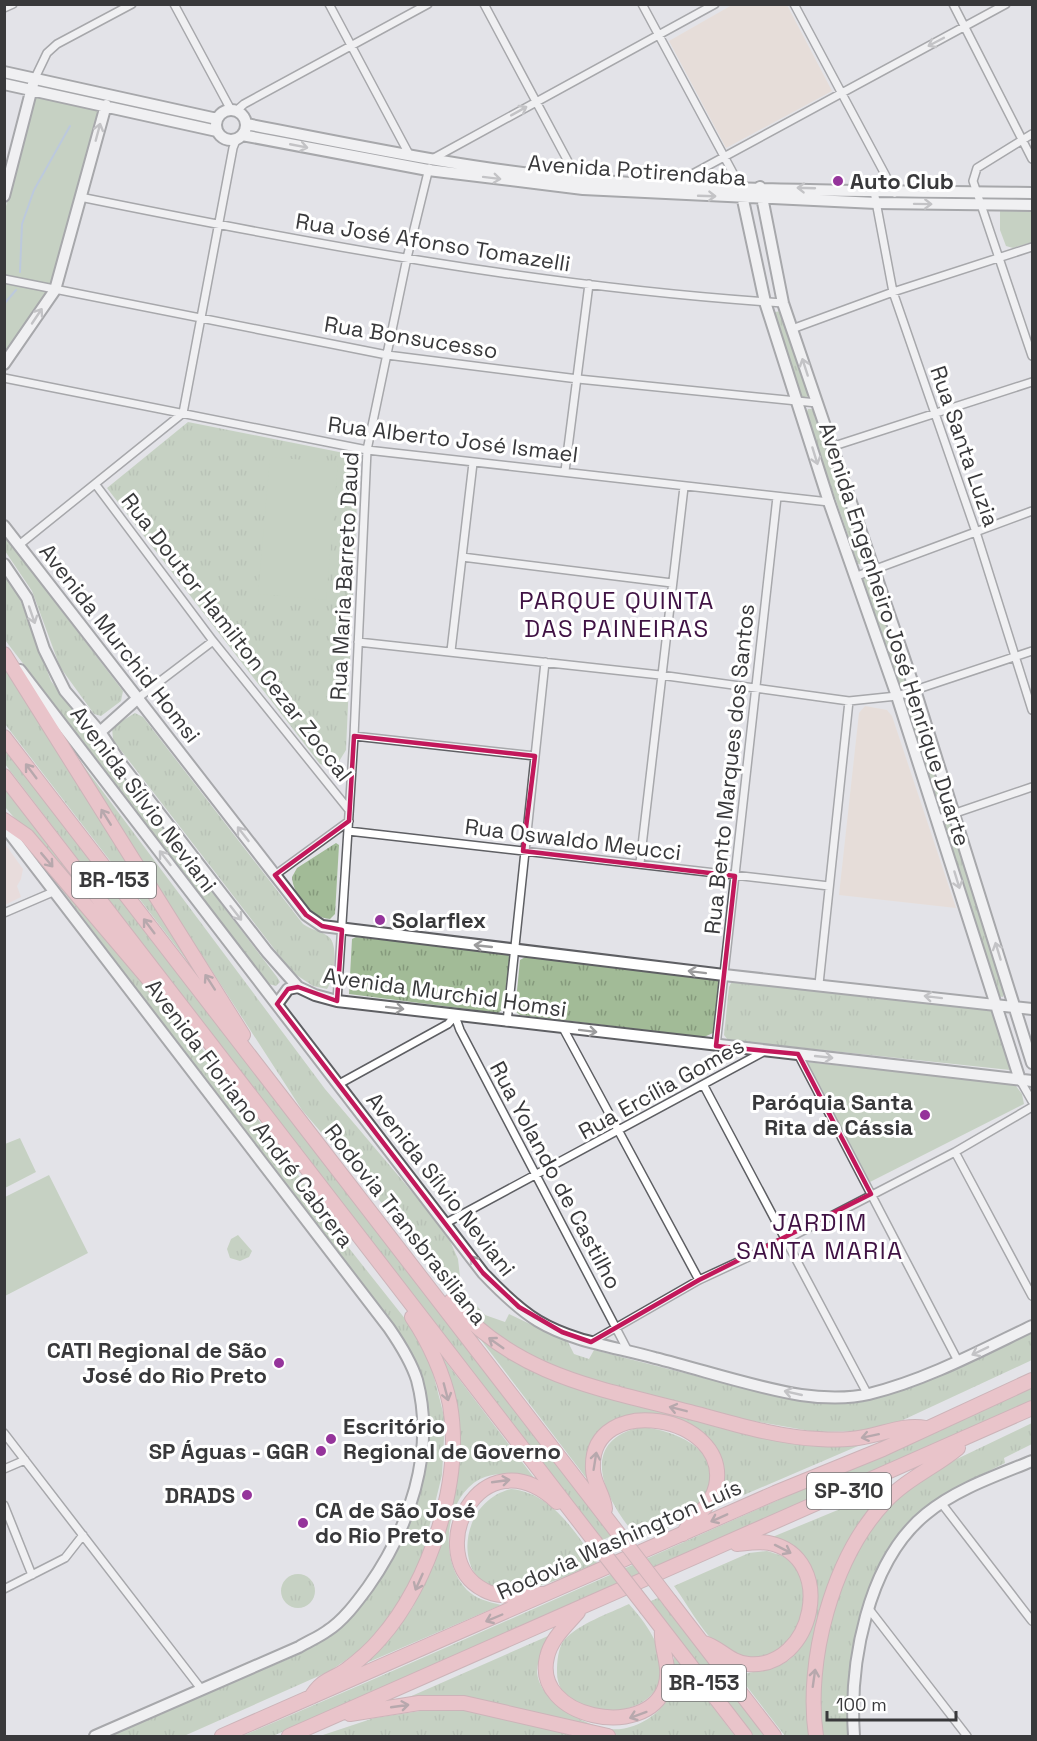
<svg xmlns="http://www.w3.org/2000/svg" width="1037" height="1741" font-family="'Space Grotesk',sans-serif">
  <style>
    .commercial { fill: #edd3cf }
    .education { fill: #e9d6c7 }
    .grass { fill: url(#grass-tufts) }
    .park { fill: #a2bb97 }
    .lines { fill: none; stroke-linecap: round; stroke-linejoin: round }
    .stream { stroke: #8da8cf; stroke-width: 2 }
    .street-casing { stroke: #5e5f63; stroke-width: 10 }
    .secondary-casing { stroke: #5e5f63; stroke-width: 14 }
    .highway-casing { stroke: #b07a81; stroke-width: 16 }
    .street { stroke: #fff; stroke-width: 7 }
    .secondary { stroke: #fff; stroke-width: 10 }
    .highway { stroke: #f09da6; stroke-width: 14 }
    .highway-bridge-casing { stroke: #b07a81; stroke-width: 16; stroke-linecap: butt }
    .highway-bridge { stroke: #f09da6; stroke-width: 14 }
    .oneway { stroke: #9c9c9d }
    .oneway2 { stroke: #826166 }
    .marked { fill: none; stroke: #c2185b; stroke-width: 4.5; stroke-linejoin: round }
    .poi-dot { fill: #95349b; stroke: #fff; stroke-width: 2 }
    .labels { text-anchor: middle; stroke-width: 6; stroke-linejoin: round; paint-order: stroke }
    .shield { fill: #fff; stroke: #747476; stroke-width: 1.5 }
    .shield-label { font-size: 21px; font-weight: bold; fill: #39393b }
    .street-label { font-size: 22px; fill: #39393b; stroke: #fff }
    .poi-label { font-size: 22px; font-weight: bold; fill: #39393b; stroke: #fff; text-anchor: start }
    .neighbourhood-label { font-size: 24px; letter-spacing: 1.5px; fill: #401244; stroke: #fff }
  </style>
  <defs>
    <pattern id="grass-tufts" width="24" height="20" patternUnits="userSpaceOnUse" patternTransform="scale(1.5)"><rect width="24" height="20" fill="#a2bb97"/><path d="M3 7l-1-3M5 7V3M7 7l1-3M15 17l-1-3M17 17v-4M19 17l1-3" fill="none" stroke="#85997c"/></pattern>
  </defs>
  <rect width="100%" height="100%" fill="#e3e3e8"/>
  <path class="commercial" d="M5 844 23 869 21 879 17 886 21 897 5 905Z"/>
  <path class="education" d="M732 5H787L832 91 726 148 669 41Z
    M865 706 887 710 892 716 956 908 839 895 859 713Z"/>
  <path class="grass" d="M782 311 810 393 806 398 801 396 774 318 775 312Z
    M808 409H816L866 562 864 565 858 564 806 414Z
    M188 422 359 456 346 750 335 768 320 764 107 488Z
    M5 537 123 691 121 701 101 716 94 714 60 667 32 591 5 551Z
    M4 574 18 594 51 681 277 977 280 982 276 986 269 984 5 640Z
    M869 575 907 682 903 688H898L863 579Z
    M5 664 194 965 191 966 5 724Z
    M911 700 948 810 944 812 941 811 905 706Z
    M135 713 143 717 303 924C311 930 322 931 329 937 339 946 334 979 327 989L313 986 292 972 113 740 112 727Z
    M4 748 613 1535 603 1540 562 1492 5 764Z
    M80 761 325 1089 429 1212 450 1241 458 1259 461 1286 469 1297 485 1315 505 1322 509 1314 568 1342 574 1354 589 1359 594 1350 759 1392 831 1402 929 1378 981 1357 1032 1332V1360L890 1426 865 1431 816 1432 747 1420 607 1385 551 1367 500 1339 467 1311 446 1278 302 1110 78 764Z
    M4 788 101 914 99 916 5 807Z
    M945 822 951 824 1005 989 1003 997 997 996 943 825Z
    M336 843 339 845 335 914 330 919C312 918 293 895 292 877L297 868Z
    M31 849 160 997 219 1070 278 1145 341 1238 410 1325 432 1369 445 1420 442 1475 422 1556 402 1598 384 1624 359 1651 330 1671 184 1736H106L286 1660 330 1635 363 1604 392 1561 408 1528 419 1496 425 1446 424 1402 395 1330Z
    M356 937 504 953 510 956 503 1009 498 1013 349 994 352 939Z
    M527 956 714 977 719 980 713 1033 704 1037 520 1015 515 1011 520 960Z
    M732 981 992 1010 1010 1070 728 1040 724 1035 729 987Z
    M238 1235 252 1251 249 1257 240 1261 230 1258 227 1249 231 1239Z
    M481 1340 537 1373 586 1391 640 1404 865 1443 718 1506C734 1439 704 1431 647 1415L592 1450 587 1479Z
    M440 1354 535 1479C517 1475 498 1470 480 1479 443 1499 439 1562 467 1590 476 1599 489 1602 501 1605L364 1664 385 1643 413 1607 425 1580 441 1529 452 1395Z
    M1032 1387V1401C779 1514 525 1622 273 1736H242C507 1623 769 1503 1032 1387Z
    M1032 1423V1444L1004 1458 1005 1463C976 1478 944 1491 918 1513 863 1557 841 1669 849 1736H820L821 1658 842 1575 887 1505 938 1468Z
    M641 1427C696 1432 744 1472 687 1518 674 1528 654 1533 639 1539 608 1505 573 1442 641 1427Z
    M891 1488 853 1534 809 1677 808 1718 811 1736H785L738 1675C754 1671 777 1670 790 1659 819 1634 827 1584 802 1555 793 1545 781 1542 770 1538Z
    M511 1489C552 1493 575 1532 597 1563 573 1573 530 1594 505 1591 451 1585 457 1502 511 1489Z
    M767 1551C772 1553 779 1554 784 1557 832 1587 786 1684 733 1656 708 1644 690 1608 674 1586L749 1553Z
    M281 1591a17 17 0 1 1 34 0a17 17 0 1 1-34 0Z
    M660 1597 768 1736H752L651 1605V1601Z
    M629 1604C734 1720 555 1741 557 1671 557 1662 558 1648 564 1640 580 1623 608 1614 629 1604Z
    M548 1636C545 1646 537 1661 537 1671 538 1703 593 1732 621 1729 638 1727 658 1715 667 1700 675 1687 674 1671 674 1656L735 1736H621L587 1728 407 1698Z
    M433 1709H467L584 1736H320L374 1718Z"/>
  <path class="park" d="M34 94 102 108 53 285 5 276V210Z
    M1000 207 1032 208V242L1013 248 1006 246 1000 230Z
    M5 282 50 292 5 359Z
    M270 457 338 463 326 600 258 594Z
    M807 1062 1003 1083 1016 1086 1022 1094 1024 1104 868 1183Z
    M20 1138 36 1172 5 1188V1144Z
    M49 1175 88 1253 5 1296V1197Z"/>
  <g class="lines">
    <path class="stream" d="M20 272 22 224 34 190 70 126
      M4 304 16 290"/>
    <g class="street-casing">
      <path id="street" d="M174 4 231 110
        M329 4 410 156
        M484 4 579 182
        M642 4 740 186
        M794 4 895 193
        M953 4 1032 159
        M4 8 13 4
        M35 78 47 53 57 44 132 4
        M236 111 244 104 428 4
        M1032 134 977 168 973 181 1032 356
        M434 158 715 4
        M674 184 1006 4
        M874 191 893 292 976 532 1032 710
        M80 197C312 244 547 288 783 303
        M4 279 387 355 578 379 817 403
        M792 329 893 292 1032 247
        M4 378 367 450 829 502
        M831 447 1032 382
        M565 471 589 284
        M96 485 213 641 349 810
        M19 545 183 413 233 148 237 138
        M462 557 672 583
        M857 576 1032 511
        M358 642 660 675 849 701 897 696 1032 651
        M451 651 473 463
        M138 698 213 641
        M354 736 535 756
        M938 819 1032 787
        M348 831 829 886
        M640 863 684 487
        M275 875 349 821
        M4 913 53 892
        M819 984 849 701
        M337 1001 354 736 367 450 407 258 429 168
        M507 1022 545 662
        M563 1028 699 1280
        M716 1046 777 497
        M798 1054 958 1361
        M1020 1080 1032 1101
        M339 1084 448 1024 455 1016 460 1030 628 1351
        M704 1086 868 1395
        M955 1152 1032 1296
        M446 1223 765 1051
        M591 1342 699 1280 785 1240 955 1152 1032 1107
        M4 1433 202 1690
        M4 1469 25 1460
        M942 1504 1032 1621
        M4 1505 32 1575
        M4 1589 65 1558 83 1535
        M869 1609 967 1736"/>
    </g>
    <g class="secondary-casing">
      <path id="secondary" d="M4 72 217 119
        M4 84 217 131
        M216 125a15 15 0 1 1 30 0a15 15 0 1 1-30 0Z
        M246 124C356 145 466 169 578 179 727 192 882 191 1032 193
        M242 135 428 170 583 189 876 203 1032 205
        M740 186 765 302 829 502 897 696 1020 1080
        M760 187 783 303 915 690 1032 1063
        M4 196 33 84
        M4 364 55 290 106 105
        M4 526 306 915 322 926 724 975 1032 1009
        M4 564 27 598 44 649 65 691 100 732 122 765 267 952 298 987 315 995 337 1001 1032 1081
        M20 670 483 1273C500 1291 517 1308 538 1321 573 1342 616 1347 655 1358 703 1370 752 1387 801 1395 821 1398 849 1399 869 1394 926 1380 980 1351 1032 1326
        M100 732 138 698
        M4 826 389 1328C400 1344 411 1361 417 1380 436 1452 409 1529 368 1587 357 1602 343 1621 327 1631 319 1637 309 1641 299 1647L95 1736
        M277 1004 288 989 298 987
        M854 1736C849 1664 867 1562 926 1514 956 1489 998 1475 1032 1461"/>
    </g>
    <g class="highway-casing">
      <path id="highway" d="M4 654 243 1035
        M4 737 621 1537
        M4 776 595 1542
        M4 820 27 836 167 1001
        M451 1301C516 1376 598 1388 690 1412 732 1423 775 1437 819 1439 834 1440 850 1440 864 1437 886 1433 904 1424 926 1428
        M605 1509C604 1495 593 1483 593 1469 589 1391 731 1414 716 1486 712 1506 693 1517 683 1534
        M543 1594C523 1593 502 1600 484 1590 420 1557 480 1431 557 1502
        M670 1601 774 1736
        M647 1609 745 1736
        M578 1612C566 1626 551 1639 547 1657 532 1718 646 1741 665 1687 672 1666 660 1649 662 1629
        M704 1643C721 1648 729 1662 748 1664 814 1670 838 1557 769 1543 760 1541 747 1543 737 1544
        M311 1697C322 1679 330 1681 346 1670 358 1661 370 1651 380 1639 430 1583 463 1480 450 1405 444 1375 429 1342 412 1317
        M350 1714 419 1703H464L608 1736
        M222 1736 775 1493 883 1449 1032 1380
        M289 1736 1032 1408
        M816 1736C805 1662 832 1558 885 1502 905 1480 935 1467 958 1448"/>
    </g>
    <use href="#street" class="street"/>
    <use href="#secondary" class="secondary"/>
    <use href="#highway" class="highway"/>
    <g class="highway-bridge-casing">
      <path id="highway-bridge" d="M621 1537 670 1601
        M595 1542 647 1609"/>
    </g>
    <use href="#highway-bridge" class="highway-bridge"/>
  </g>
  <defs><path id="oneway-shaft" d="M-6 0H5M1.5-3L5.5 0L1.5 3" fill="none" stroke-width="1.6" stroke-linecap="round" stroke-linejoin="round" transform="scale(1.5)"/></defs>
  <g class="oneway">
    <use href="#oneway-shaft" transform="translate(936 42) rotate(152)"/>
    <use href="#oneway-shaft" transform="translate(519 111) rotate(-29)"/>
    <use href="#oneway-shaft" transform="translate(98 132) rotate(-75)"/>
    <use href="#oneway-shaft" transform="translate(299 146) rotate(11)"/>
    <use href="#oneway-shaft" transform="translate(492 178) rotate(7)"/>
    <use href="#oneway-shaft" transform="translate(806 188) rotate(-178)"/>
    <use href="#oneway-shaft" transform="translate(707 196) rotate(2)"/>
    <use href="#oneway-shaft" transform="translate(923 204) rotate(1)"/>
    <use href="#oneway-shaft" transform="translate(37 316) rotate(-56)"/>
    <use href="#oneway-shaft" transform="translate(805 367) rotate(-108)"/>
    <use href="#oneway-shaft" transform="translate(815 456) rotate(73)"/>
    <use href="#oneway-shaft" transform="translate(32 615) rotate(71)"/>
    <use href="#oneway-shaft" transform="translate(243 834) rotate(-128)"/>
    <use href="#oneway-shaft" transform="translate(165 858) rotate(-128)"/>
    <use href="#oneway-shaft" transform="translate(957 880) rotate(73)"/>
    <use href="#oneway-shaft" transform="translate(236 913) rotate(52)"/>
    <use href="#oneway-shaft" transform="translate(483 946) rotate(-174)"/>
    <use href="#oneway-shaft" transform="translate(998 951) rotate(-107)"/>
    <use href="#oneway-shaft" transform="translate(697 972) rotate(-173)"/>
    <use href="#oneway-shaft" transform="translate(933 997) rotate(-173)"/>
    <use href="#oneway-shaft" transform="translate(395 1008) rotate(7)"/>
    <use href="#oneway-shaft" transform="translate(588 1031) rotate(7)"/>
    <use href="#oneway-shaft" transform="translate(824 1057) rotate(6)"/>
    <use href="#oneway-shaft" transform="translate(476 1263) rotate(-127)"/>
    <use href="#oneway-shaft" transform="translate(980 1351) rotate(154)"/>
    <use href="#oneway-shaft" transform="translate(793 1393) rotate(-167)"/>
  </g>
  <g class="oneway2">
    <use href="#oneway-shaft" transform="translate(31 771) rotate(-127)"/>
    <use href="#oneway-shaft" transform="translate(106 817) rotate(-122)"/>
    <use href="#oneway-shaft" transform="translate(47 860) rotate(50)"/>
    <use href="#oneway-shaft" transform="translate(149 926) rotate(-127)"/>
    <use href="#oneway-shaft" transform="translate(210 982) rotate(-123)"/>
    <use href="#oneway-shaft" transform="translate(496 1343) rotate(-145)"/>
    <use href="#oneway-shaft" transform="translate(446 1392) rotate(75)"/>
    <use href="#oneway-shaft" transform="translate(678 1409) rotate(-166)"/>
    <use href="#oneway-shaft" transform="translate(870 1436) rotate(168)"/>
    <use href="#oneway-shaft" transform="translate(595 1461) rotate(-81)"/>
    <use href="#oneway-shaft" transform="translate(501 1481) rotate(-8)"/>
    <use href="#oneway-shaft" transform="translate(719 1518) rotate(156)"/>
    <use href="#oneway-shaft" transform="translate(783 1549) rotate(27)"/>
    <use href="#oneway-shaft" transform="translate(419 1582) rotate(114)"/>
    <use href="#oneway-shaft" transform="translate(494 1618) rotate(157)"/>
    <use href="#oneway-shaft" transform="translate(814 1678) rotate(-82)"/>
    <use href="#oneway-shaft" transform="translate(400 1706) rotate(-8)"/>
    <use href="#oneway-shaft" transform="translate(638 1715) rotate(160)"/>
  </g>
  <path d="M0 0H1037V1741H0ZM354 736 535 756 523 851 735 876 716 1046 798 1054 871 1194 699 1280 591 1342 562 1332 519 1307 483 1273 277 1004 288 989 298 987 337 1001 342 930 322 926 306 915 275 875 349 821Z" fill="#e3e3e8" fill-opacity=".55" fill-rule="evenodd"/>
  <path class="marked" d="M354 736 535 756 523 851 735 876 716 1046 798 1054 871 1194 699 1280 591 1342 562 1332 519 1307 483 1273 277 1004 288 989 298 987 337 1001 342 930 322 926 306 915 275 875 349 821Z"/>
  <g class="poi-dot">
    <circle cx="838" cy="181" r="6"/>
    <circle cx="380" cy="920" r="6"/>
    <circle cx="925" cy="1115" r="6"/>
    <circle cx="279" cy="1363" r="6"/>
    <circle cx="331" cy="1439" r="6"/>
    <circle cx="321" cy="1451" r="6"/>
    <circle cx="247" cy="1495" r="6"/>
    <circle cx="303" cy="1523" r="6"/>
  </g>
  <g class="labels">
    <g class="shield">
      <rect x="72" y="862" width="84" height="36" rx="4.5"/>
      <rect x="807" y="1473" width="84" height="36" rx="4.5"/>
      <rect x="662" y="1665" width="84" height="36" rx="4.5"/>
    </g>
    <g class="shield-label">
      <text x="114" y="887">BR-153</text>
      <text x="849" y="1498">SP-310</text>
      <text x="704" y="1690">BR-153</text>
    </g>
    <g class="street-label">
      <text transform="translate(637 170) rotate(4)" y="8">Avenida Potirendaba</text>
      <text transform="translate(433 242) rotate(9)" y="8">Rua José Afonso Tomazelli</text>
      <text transform="translate(411 337) rotate(9)" y="8">Rua Bonsucesso</text>
      <text transform="translate(453 439) rotate(7)" y="8">Rua Alberto José Ismael</text>
      <text transform="translate(965 446) rotate(71)" y="8">Rua Santa Luzia</text>
      <text transform="translate(344 576) rotate(-87)" y="8">Rua Maria Barreto Daud</text>
      <text transform="translate(895 634) rotate(72)" y="8">Avenida Engenheiro José Henrique Duarte</text>
      <text transform="translate(237 637) rotate(52)" y="8">Rua Doutor Hamilton Cezar Zoccal</text>
      <text transform="translate(120 643) rotate(52)" y="8">Avenida Murchid Homsi</text>
      <text transform="translate(729 769) rotate(-84)" y="8">Rua Bento Marques dos Santos</text>
      <text transform="translate(144 799) rotate(53)" y="8">Avenida Sílvio Neviani</text>
      <text transform="translate(573 839) rotate(7)" y="8">Rua Oswaldo Meucci</text>
      <text transform="translate(445 992) rotate(8)" y="8">Avenida Murchid Homsi</text>
      <text transform="translate(661 1088) rotate(-29)" y="8">Rua Ercília Gomes</text>
      <text transform="translate(250 1113) rotate(53)" y="8">Avenida Floriano André Cabrera</text>
      <text transform="translate(556 1175) rotate(62)" y="8">Rua Yolando de Castilho</text>
      <text transform="translate(441 1184) rotate(52)" y="8">Avenida Sílvio Neviani</text>
      <text transform="translate(406 1224) rotate(52)" y="8">Rodovia Transbrasiliana</text>
      <text transform="translate(619 1539) rotate(-24)" y="8">Rodovia Washington Luís</text>
    </g>
    <g class="poi-label">
      <text x="850" y="189">Auto Club</text>
      <text x="392" y="928">Solarflex</text>
      <text x="913" y="1110" text-anchor="end">Paróquia Santa<tspan x="913" dy="25">Rita de Cássia</tspan></text>
      <text x="267" y="1358" text-anchor="end">CATI Regional de São<tspan x="267" dy="25">José do Rio Preto</tspan></text>
      <text x="343" y="1434">Escritório<tspan x="343" dy="25">Regional de Governo</tspan></text>
      <text x="309" y="1459" text-anchor="end">SP Águas - GGR</text>
      <text x="235" y="1503" text-anchor="end">DRADS</text>
      <text x="315" y="1518">CA de São José<tspan x="315" dy="25">do Rio Preto</tspan></text>
    </g>
    <g class="neighbourhood-label">
      <text x="617" y="609">PARQUE QUINTA<tspan x="617" dy="28">DAS PAINEIRAS</tspan></text>
      <text x="820" y="1231">JARDIM<tspan x="820" dy="28">SANTA MARIA</tspan></text>
    </g>
  </g>
  <rect width="1037" height="1741" fill="none" stroke="#39393b" stroke-width="12"/>
  <path d="M827 1711v9h129v-9" fill="none" stroke="#39393b" stroke-width="3"/>
  <text x="836" y="1711" font-size="18" fill="#39393b" stroke="#ffffff" stroke-width="4.5" paint-order="stroke">100 m</text>
</svg>
